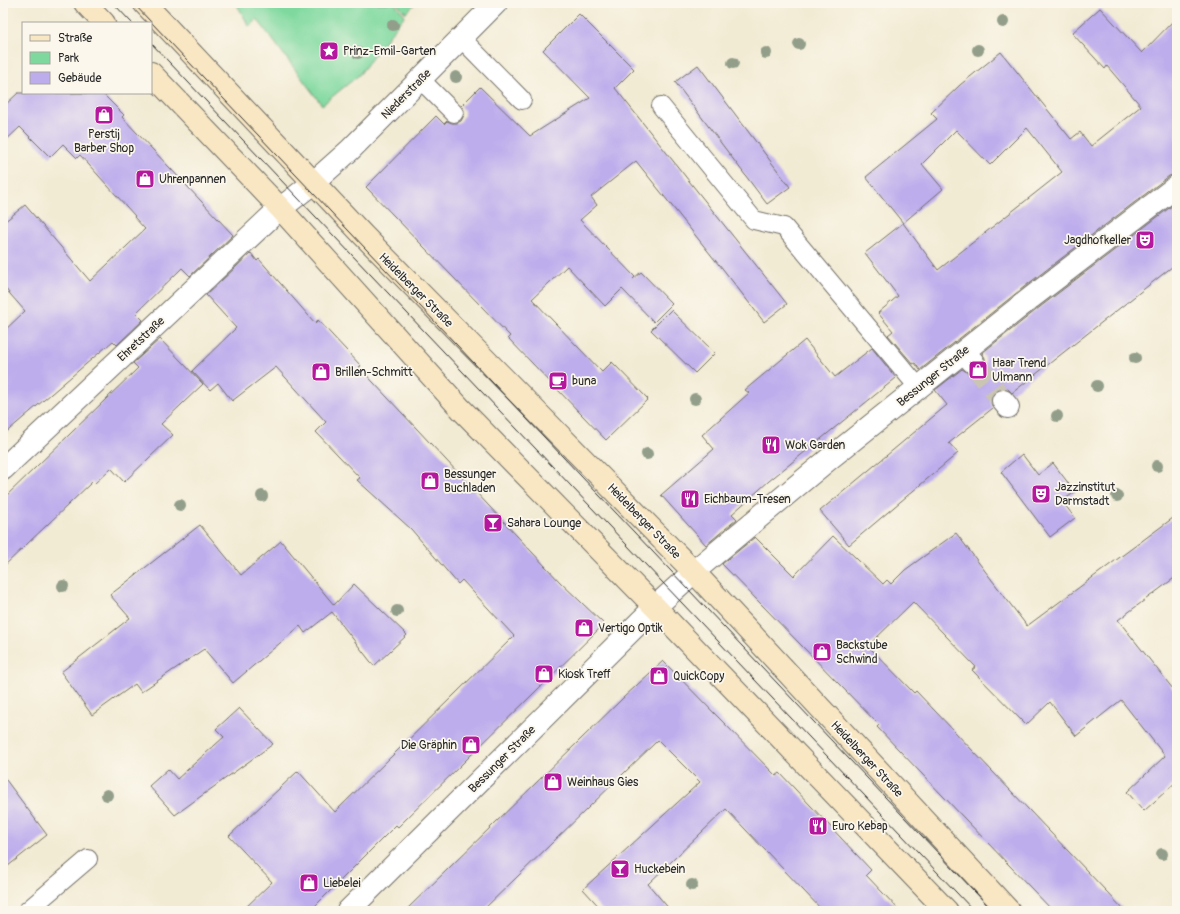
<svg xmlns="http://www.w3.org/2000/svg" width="1180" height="914" font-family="Pangolin,sans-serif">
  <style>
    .green { fill: #7fd99f; stroke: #558265 }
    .building { fill: #beadec; fill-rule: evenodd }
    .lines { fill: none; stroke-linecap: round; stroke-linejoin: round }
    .pedestrian-tunnel { stroke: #cac5b2; stroke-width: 22; stroke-dasharray: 22 11; stroke-linecap: butt }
    .service-casing { stroke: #716e66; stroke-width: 20 }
    .pedestrian-casing { stroke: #716e66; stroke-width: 24 }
    .minor-casing { stroke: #716e66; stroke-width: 24 }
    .secondary-casing { stroke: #716e66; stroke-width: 24 }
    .service { stroke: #fff; stroke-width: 18 }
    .pedestrian { stroke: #fff; stroke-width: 22 }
    .minor { stroke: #fff; stroke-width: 22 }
    .secondary { stroke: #f9e7c3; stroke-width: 22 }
    .tram { stroke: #2b2b2b; stroke-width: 1 }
    .tree { fill: #929e8a }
    .labels { text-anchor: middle; stroke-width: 3.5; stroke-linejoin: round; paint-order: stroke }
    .poi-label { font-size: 12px; fill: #2b2b2b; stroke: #fbf7ec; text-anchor: start }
    .street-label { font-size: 12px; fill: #2b2b2b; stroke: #fbf7ec }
  </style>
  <rect width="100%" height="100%" fill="#fbf7ec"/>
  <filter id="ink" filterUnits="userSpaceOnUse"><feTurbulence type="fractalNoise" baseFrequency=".025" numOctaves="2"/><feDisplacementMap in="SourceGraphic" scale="8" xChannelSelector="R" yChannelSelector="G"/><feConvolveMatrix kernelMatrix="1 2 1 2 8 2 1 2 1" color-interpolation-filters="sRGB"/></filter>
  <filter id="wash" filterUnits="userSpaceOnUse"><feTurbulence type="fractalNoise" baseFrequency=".012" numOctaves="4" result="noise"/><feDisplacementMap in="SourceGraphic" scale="16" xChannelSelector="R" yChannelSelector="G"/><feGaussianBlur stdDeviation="0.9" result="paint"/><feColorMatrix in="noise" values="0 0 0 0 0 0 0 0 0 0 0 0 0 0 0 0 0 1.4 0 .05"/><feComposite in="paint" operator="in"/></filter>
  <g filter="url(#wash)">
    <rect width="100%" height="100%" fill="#f2ebd4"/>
    <path class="green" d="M236 3H394L405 15 359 75 322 105 257 19 249 26Z
      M396 3H416L406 13Z"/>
    <g id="blocks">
      <path class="building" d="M1100 8 1142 53 1177 17V174L1169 176 1024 287 920 370 915 363 913 364 888 335 893 331 878 313 898 296 865 253 903 223 866 177 937 119 931 113 960 85 1001 52 1071 139 1080 132 1091 146 1141 106 1107 66 1105 69 1072 33ZM1027 128 1062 172 938 270 903 223 943 189 922 164 956 130 990 165Z
        M579 14 634 69 615 88 787 304 764 322 719 264V265L636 161 591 197 597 205 580 220 635 277 633 279 641 272 672 304 654 322 622 289 605 306 567 266 532 299 602 372 612 362 648 399 606 440 508 338 510 336 366 187 436 116 444 124 447 121 452 123H457L461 121 464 115V110L461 106 480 87 530 136 590 98 543 50Z
        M698 65 790 187 767 204 675 82Z
        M18 93H102L124 115 122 117 233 235 190 276 182 268 136 313 143 320 117 345 113 341 3 435V332L25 311 3 286V223L25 205 90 281 145 229 134 217 135 216 80 155 77 158 63 144 50 157 20 127 3 143V107Z
        M1177 202V263L1012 393 1008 389H1001L995 392 991 397V403L993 408 949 443 958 453 849 545 820 511 947 405 935 390 962 369 970 374H976L982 371 985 365V358L982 353 1040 307Z
        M251 253 257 261 259 259 315 323 318 320 361 366 359 367 560 582 604 624 398 827 396 825 310 911H242L272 882 229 836 298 771 335 812 514 636 462 580 458 584 411 529 357 480 360 478 316 432 326 422 276 367 232 401 218 383 210 390 192 371 236 328 206 295Z
        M671 310 715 353 695 373 651 330Z
        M160 339 203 384 161 424 173 435 124 482 111 468 94 484 92 482 3 567V499L138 368 133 363Z
        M805 340 835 377 872 348 896 378 769 481 732 514 737 519 706 545 661 495 714 449 702 435 749 393 745 390Z
        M1022 454 1038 475 1053 463 1075 492 1062 501 1075 518 1050 537 1001 472Z
        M1177 515V576L1118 620 1177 694V781L1144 811 1127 792 1165 756 1121 700 1076 736 1050 702 1026 725 972 670 976 667 913 602 868 646 914 693 916 691 1125 911H1053L877 727 879 725 722 564 755 537 794 576 833 536 883 584 887 580 891 584 905 570 956 533 1027 626Z
        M200 525 241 575 281 541 334 605 354 584 407 635 374 666 332 612 305 633 300 626 233 683 204 649 141 692 135 684 92 715 61 672 130 618 110 595Z
        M663 661 776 776 780 773 871 870 866 875 900 911H823L726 809 648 884 671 911H603L583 889 700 782 658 740 482 911H405L623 698Z
        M239 708 273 744 175 815 149 786 168 769 177 779 224 737 216 729Z
        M3 776 47 835 3 870Z"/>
    </g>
  </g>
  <g filter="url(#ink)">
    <use href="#blocks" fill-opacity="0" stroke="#716e66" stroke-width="1"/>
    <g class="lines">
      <path class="pedestrian-tunnel" d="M973 362 1003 401"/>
      <g class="service-casing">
        <path id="service" d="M461 38 522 100
          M420 79 454 113
          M661 106 754 220 784 227 919 388
          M27 911 88 859"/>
      </g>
      <g class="pedestrian-casing">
        <path id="pedestrian" d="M971 360 973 362
          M1003 401 1008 407"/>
      </g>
      <g class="minor-casing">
        <path id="minor" d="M3 469 276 212 313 183 350 150 496 3
          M348 911 655 607 698 568 829 459 1032 297 1177 186"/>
      </g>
      <g class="secondary-casing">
        <path id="secondary" d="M85 3 104 23
          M144 3 363 235 694 572 1009 911
          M151 73 280 208 461 409 655 607 947 911"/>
      </g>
      <use href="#service" class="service"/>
      <use href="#pedestrian" class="pedestrian"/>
      <use href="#minor" class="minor"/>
      <use href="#secondary" class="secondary"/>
      <path class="tram" d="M113 3 132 23
        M133 3 993 911
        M151 43 974 911"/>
    </g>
    <g class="tree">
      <circle cx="1003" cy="22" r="6"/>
      <circle cx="393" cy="25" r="6"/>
      <circle cx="799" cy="44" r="6"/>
      <circle cx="978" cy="50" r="6"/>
      <circle cx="358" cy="53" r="6"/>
      <circle cx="766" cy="53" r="6"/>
      <circle cx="733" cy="63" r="6"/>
      <circle cx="456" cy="77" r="6"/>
      <circle cx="1135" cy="358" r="6"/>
      <circle cx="1097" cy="386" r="6"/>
      <circle cx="695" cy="399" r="6"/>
      <circle cx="1057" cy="416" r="6"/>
      <circle cx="647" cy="454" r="6"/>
      <circle cx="1157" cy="466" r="6"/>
      <circle cx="262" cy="496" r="6"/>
      <circle cx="1117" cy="496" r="6"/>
      <circle cx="180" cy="505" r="6"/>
      <circle cx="63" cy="586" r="6"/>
      <circle cx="397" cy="611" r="6"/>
      <circle cx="107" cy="795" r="6"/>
      <circle cx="1162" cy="854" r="6"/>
      <circle cx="692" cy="885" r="6"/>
    </g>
  </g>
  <defs>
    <g id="sight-square" transform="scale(1)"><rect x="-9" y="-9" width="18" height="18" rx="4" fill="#b5179e" stroke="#fbf7ec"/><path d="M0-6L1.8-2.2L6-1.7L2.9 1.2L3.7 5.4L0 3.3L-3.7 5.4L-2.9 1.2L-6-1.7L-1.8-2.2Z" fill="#fff"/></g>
    <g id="shop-square" transform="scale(1)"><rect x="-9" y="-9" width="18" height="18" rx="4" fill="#b5179e" stroke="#fbf7ec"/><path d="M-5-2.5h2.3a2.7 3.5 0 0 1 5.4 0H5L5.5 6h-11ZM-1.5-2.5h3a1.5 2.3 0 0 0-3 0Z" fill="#fff"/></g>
    <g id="theatre-square" transform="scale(1)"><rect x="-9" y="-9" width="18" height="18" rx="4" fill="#b5179e" stroke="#fbf7ec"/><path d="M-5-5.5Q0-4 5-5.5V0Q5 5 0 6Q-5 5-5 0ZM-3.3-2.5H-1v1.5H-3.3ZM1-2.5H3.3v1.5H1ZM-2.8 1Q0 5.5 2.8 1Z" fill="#fff"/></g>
    <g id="cafe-square" transform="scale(1)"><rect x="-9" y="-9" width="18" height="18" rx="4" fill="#b5179e" stroke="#fbf7ec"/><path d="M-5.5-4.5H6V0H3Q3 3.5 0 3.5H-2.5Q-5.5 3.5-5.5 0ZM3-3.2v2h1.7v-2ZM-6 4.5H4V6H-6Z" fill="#fff"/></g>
    <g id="restaurant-square" transform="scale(1)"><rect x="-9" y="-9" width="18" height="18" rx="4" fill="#b5179e" stroke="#fbf7ec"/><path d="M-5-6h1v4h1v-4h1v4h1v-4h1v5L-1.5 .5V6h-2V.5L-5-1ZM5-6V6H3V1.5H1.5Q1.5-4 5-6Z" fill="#fff"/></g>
    <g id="bar-square" transform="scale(1)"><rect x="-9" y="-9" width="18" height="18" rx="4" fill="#b5179e" stroke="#fbf7ec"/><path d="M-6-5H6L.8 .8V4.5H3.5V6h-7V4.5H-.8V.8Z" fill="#fff"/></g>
  </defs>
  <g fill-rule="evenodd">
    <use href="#sight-square" x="329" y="51"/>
    <use href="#shop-square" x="104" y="115"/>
    <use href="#shop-square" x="145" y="179"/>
    <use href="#theatre-square" x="1145" y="240"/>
    <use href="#shop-square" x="978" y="370"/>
    <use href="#shop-square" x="321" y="372"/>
    <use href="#cafe-square" x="558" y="381"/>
    <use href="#restaurant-square" x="771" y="445"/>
    <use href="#shop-square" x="430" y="481"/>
    <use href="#theatre-square" x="1041" y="494"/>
    <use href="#restaurant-square" x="690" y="499"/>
    <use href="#bar-square" x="493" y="523"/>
    <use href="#shop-square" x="584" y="628"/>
    <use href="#shop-square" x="822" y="652"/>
    <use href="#shop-square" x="544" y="674"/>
    <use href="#shop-square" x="659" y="676"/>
    <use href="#shop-square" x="471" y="745"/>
    <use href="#shop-square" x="553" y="782"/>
    <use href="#restaurant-square" x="818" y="826"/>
    <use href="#bar-square" x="620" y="869"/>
    <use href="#shop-square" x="309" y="883"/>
  </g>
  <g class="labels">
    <g class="poi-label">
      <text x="343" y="55">Prinz-Emil-Garten</text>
      <text x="104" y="138" text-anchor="middle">Perstij<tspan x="104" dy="14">Barber Shop</tspan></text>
      <text x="159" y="183">Uhrenpannen</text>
      <text x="1131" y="244" text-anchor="end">Jagdhofkeller</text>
      <text x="992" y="367">Haar Trend<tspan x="992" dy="14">Ulmann</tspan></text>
      <text x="335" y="376">Brillen-Schmitt</text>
      <text x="572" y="385">buna</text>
      <text x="785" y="449">Wok Garden</text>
      <text x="444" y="478">Bessunger<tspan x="444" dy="14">Buchladen</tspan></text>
      <text x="1055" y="491">Jazzinstitut<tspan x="1055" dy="14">Darmstadt</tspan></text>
      <text x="704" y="503">Eichbaum-Tresen</text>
      <text x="507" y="527">Sahara Lounge</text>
      <text x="598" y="632">Vertigo Optik</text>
      <text x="836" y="649">Backstube<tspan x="836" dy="14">Schwind</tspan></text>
      <text x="558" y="678">Kiosk Treff</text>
      <text x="673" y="680">QuickCopy</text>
      <text x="457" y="749" text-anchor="end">Die Gräphin</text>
      <text x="567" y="786">Weinhaus Gies</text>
      <text x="832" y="830">Euro Kebap</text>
      <text x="634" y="873">Huckebein</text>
      <text x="323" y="887">Liebelei</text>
    </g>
    <g class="street-label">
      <text transform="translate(406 94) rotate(-45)" y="4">Niederstraße</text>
      <text transform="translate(416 290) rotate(45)" y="4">Heidelberger Straße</text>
      <text transform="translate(141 339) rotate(-43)" y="4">Ehretstraße</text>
      <text transform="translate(933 376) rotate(-39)" y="4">Bessunger Straße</text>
      <text transform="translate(644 521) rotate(46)" y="4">Heidelberger Straße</text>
      <text transform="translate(502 759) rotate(-45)" y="4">Bessunger Straße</text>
      <text transform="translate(867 759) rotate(47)" y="4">Heidelberger Straße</text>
    </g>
  </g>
  <rect width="1180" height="914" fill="none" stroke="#fbf7ec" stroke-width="16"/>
  <rect x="22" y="22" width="130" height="72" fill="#fbf7ec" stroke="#a8a59f"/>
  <rect x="30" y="35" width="20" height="6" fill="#f9e7c3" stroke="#a8a59f"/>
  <text x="58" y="42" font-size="12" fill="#2b2b2b">Straße</text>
  <rect x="30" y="52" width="20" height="12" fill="#7fd99f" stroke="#a8a59f"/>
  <text x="58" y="62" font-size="12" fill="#2b2b2b">Park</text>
  <rect x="30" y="72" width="20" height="12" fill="#beadec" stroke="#a8a59f"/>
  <text x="58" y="82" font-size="12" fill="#2b2b2b">Gebäude</text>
</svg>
